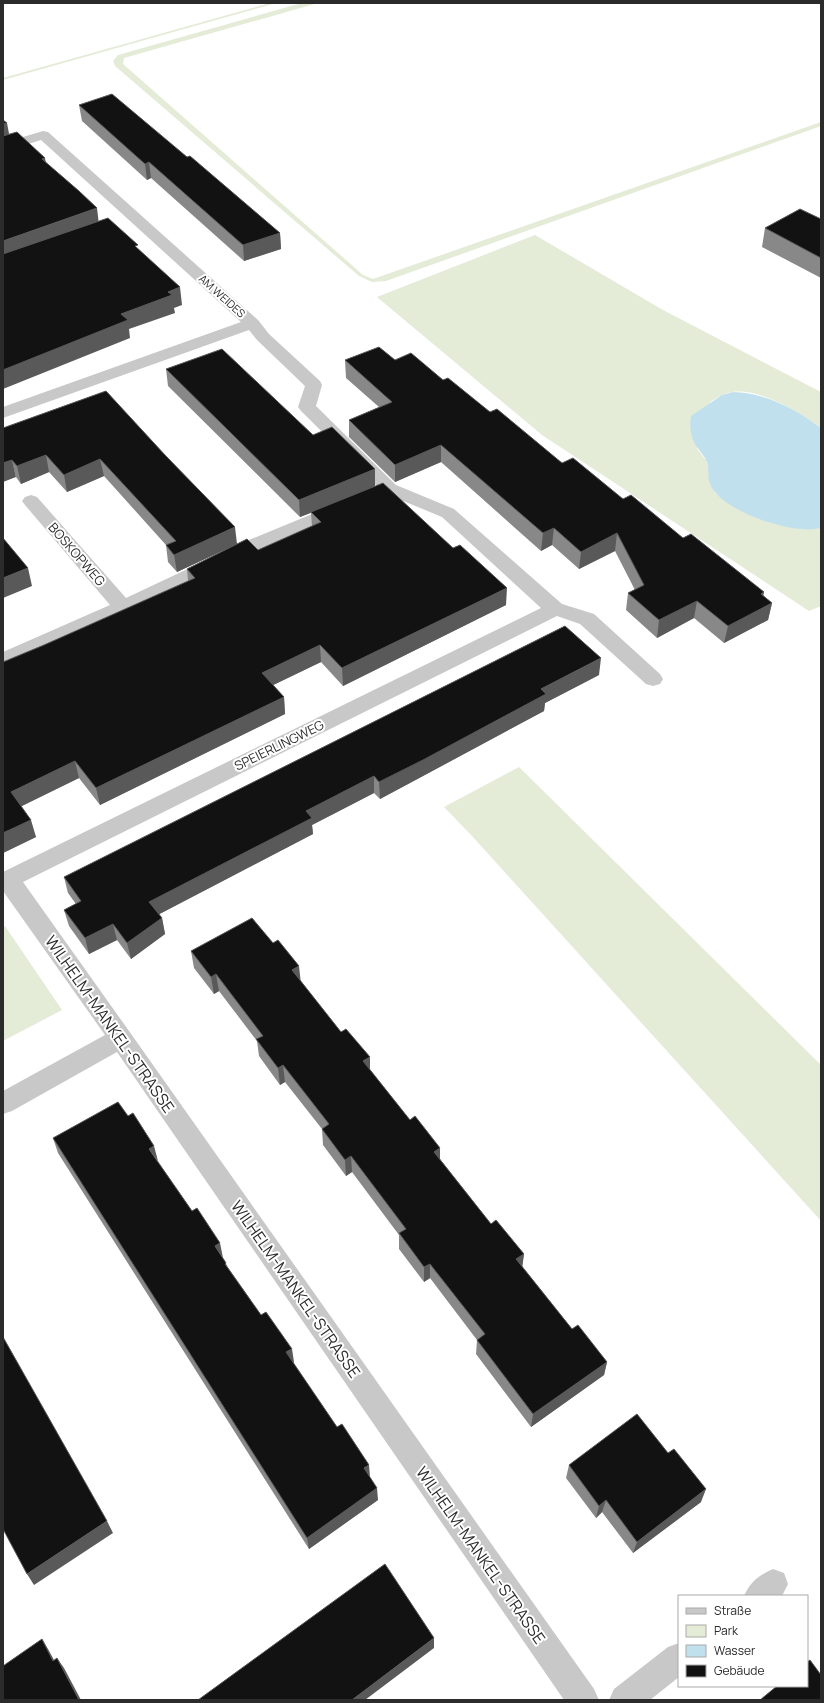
<svg xmlns="http://www.w3.org/2000/svg" width="824" height="1703" font-family="Manrope,sans-serif">
  <style>
    .green { fill: #e4ebd7 }
    .water { fill: #c1e0ed }
    .lines { fill: none; stroke-linecap: round; stroke-linejoin: round }
    .street { fill: #c8c8c8; fill-rule: evenodd }
    .wall { fill: #888 }
    .shaded-wall { fill: #595959 }
    .building { fill: #121212; stroke: #595959 }
    .labels { text-anchor: middle; stroke-width: 4; stroke-linejoin: round; paint-order: stroke }
    .far-street-label { font-size: 11px; fill: #2b2b2b; stroke: #fff }
    .street-label { font-size: 13px; fill: #2b2b2b; stroke: #fff }
    .near-street-label { font-size: 16px; fill: #2b2b2b; stroke: #fff }
  </style>
  <rect width="100%" height="100%" fill="#fff"/>
  <path class="green" d="M270 3H276L3 80V78Z
    M302 3H318L124 58 123 64 363 275 373 279 821 122V126L386 281 372 282 359 276 115 66 113 61 118 55Z
    M535 235 663 310 821 392V428C800 412 759 388 733 392 724 393 717 398 710 402L697 449 706 460 710 474 709 482 716 494 726 501 802 529 821 528V606L809 611 542 435 377 297Z
    M519 767 821 1065V1221L472 836 444 807Z
    M5 926 62 1010 3 1041V927Z"/>
  <path class="water" d="M733 392C766 393 796 409 821 428V528C815 529 809 530 803 529 777 528 720 509 710 484 707 478 710 467 706 460 705 457 701 453 699 450 691 440 689 428 691 416L722 395Z"/>
  <g class="lines">
    <path class="street" d="M43 131 48 132 258 320 269 334 320 381 322 385 316 406 396 485 454 509 562 604 594 614 660 674 663 679 660 684 653 686 646 684 580 624 557 616 23 882 129 1031 594 1689 599 1700H564L117 1052 12 1111 3 1114V1091L105 1035 3 891V872L541 608 442 517 384 493 301 411 298 407 305 386 257 340 249 330 3 418V407L241 322 41 140 3 152V143Z
      M31 495 37 497 126 598 249 540 334 505 340 503 346 505 349 509 346 513 263 548 130 612 3 667V652L110 605 25 505 22 501 25 497Z
      M773 1569 784 1573 788 1584 782 1596H744C750 1582 759 1575 773 1569Z
      M679 1643V1677L650 1700H609L614 1689 668 1647Z"/>
  </g>
  <path class="wall" d="M79 105 187 157 280 233 281 249 244 261 151 178 147 180 82 121Z
    M821 219V278L762 247 765 228Z
    M345 360H395L443 380 562 463 623 499 683 538 764 596 772 603 768 620 724 643 694 618 657 638 626 610 628 593 635 590 615 551 579 569 552 545 541 551 441 462 395 482 349 437V420L379 407 346 378Z
    M166 369 313 435 375 469V486L506 605 343 686 321 662 273 685 284 697 285 714 100 805 79 778 21 806 36 837 3 853 44 645 188 581 187 569 233 546 177 572 168 562 166 545 104 476 67 492 49 472 21 484 16 477 3 428 106 391 237 544 258 550 312 526 311 513 300 517 168 386Z
    M599 675 545 703 544 711 423 776 380 799 374 793 312 825 313 834 159 914 162 918 165 934 131 959 117 940 89 954 69 926 64 910 76 904 68 893 64 877Z
    M191 951 300 980 440 1159 491 1224 524 1254 522 1266 572 1329 607 1362 604 1375 531 1427 476 1354 477 1340 430 1278 424 1282 399 1249V1235L352 1172 346 1176 323 1145 322 1129 285 1082 280 1085 259 1056 257 1041 219 991 214 994 194 968Z
    M53 1138 223 1258 226 1263 227 1266 294 1362 293 1363 370 1477 378 1500 309 1549 58 1153Z
    M668 1453 701 1502 633 1553 602 1512 596 1518 566 1478 569 1465Z"/>
  <path class="shaded-wall" d="M7 123 10 139 3 142V124Z
    M45 158 48 174 42 159Z
    M149 162 151 178 147 180 145 164Z
    M97 208 99 225 3 259V241Z
    M280 233 281 249 244 261 243 245Z
    M180 287 182 305 174 308 175 313 129 329 130 338 3 389V370L168 292Z
    M441 445V462L395 482V465Z
    M46 455 49 472 21 484 17 466Z
    M100 459 104 476 67 492 64 475Z
    M12 460 16 477 3 482V463Z
    M375 469V486L300 517 299 500Z
    M235 527 237 544 177 572 174 555Z
    M554 528 552 545 541 551 543 533Z
    M617 533 615 551 579 569 581 552Z
    M28 568 32 586 3 598V578Z
    M507 588 506 605 343 686 342 668Z
    M764 592 761 609 772 603 768 620 724 643 728 626 761 594Z
    M697 601 694 618 657 638 659 620Z
    M320 645 321 662 263 690 262 673Z
    M601 658 599 675 545 703 544 711 423 776 380 799 379 782 541 689Z
    M284 697 285 714 100 805 96 788Z
    M75 761 79 778 16 809 11 792Z
    M374 776V793L312 825 313 834 152 918 149 902 306 811Z
    M31 820 36 837 3 853V833Z
    M162 918 165 934 131 959 127 943Z
    M113 924 117 940 89 954 85 938Z
    M299 966 301 984 292 970Z
    M216 974 219 991 214 994 211 977Z
    M370 1057V1074L363 1061Z
    M283 1065 285 1082 280 1085 278 1068Z
    M154 1146 158 1161 149 1149Z
    M440 1148V1164L434 1152Z
    M351 1156 352 1172 346 1176 345 1160Z
    M220 1243 223 1258 215 1246Z
    M524 1254 522 1269 516 1259Z
    M430 1264V1278L424 1282V1267Z
    M292 1349 294 1362 288 1366 286 1352Z
    M607 1362 604 1375 531 1427 533 1414Z
    M369 1465 370 1477 364 1468Z
    M377 1488 378 1500 309 1549 307 1538Z
    M706 1489 701 1502 633 1553 637 1542Z
    M606 1500 602 1512 596 1518 599 1506Z
    M107 1521 113 1533 34 1585 27 1574Z
    M434 1638V1648L365 1700H352Z
    M42 1639 48 1649 60 1671 53 1661Z
    M57 1658 64 1668 81 1700H79Z"/>
  <path class="building" d="M112 94 187 157 190 156 280 233 243 245 149 162 145 164 79 105Z
    M3 120 7 123 3 124Z
    M17 132 45 158 42 159 79 191 97 208 3 241V136Z
    M800 209 821 219V258L765 228Z
    M108 218 138 245 135 246 180 287 168 292 172 295 121 314 128 320 3 370V254Z
    M379 347 395 360 411 353 443 380 448 378 490 412 497 409 562 463 573 458 623 499 631 495 683 538 691 534 764 592 761 594 772 603 728 626 697 601 659 620 628 593 644 585 617 533 581 552 554 528 543 533 441 445 395 465 349 420 392 402 345 360Z
    M222 349 313 435 332 427 375 469 299 500 166 369Z
    M106 391 165 455 235 527 174 555 166 545 176 541 100 459 64 475 46 455 17 466 12 460 3 463V428Z
    M383 483 453 548 460 545 507 588 342 668 320 645 262 673 284 697 96 788 75 761 11 792 31 820 3 833V662L44 645 195 578 187 569 247 539 258 550 321 522 311 512Z
    M3 538 28 568 3 578Z
    M565 626 601 658 541 689 546 694 423 760 379 782 374 776 306 811 312 818 149 902 162 918 127 943 113 924 85 938 64 910 81 901 64 877Z
    M252 918 273 943 278 940 299 966 292 970 341 1032 346 1029 370 1057 363 1061 410 1120 415 1116 440 1148 434 1152 491 1224 496 1220 524 1254 516 1259 572 1329 578 1325 607 1362 533 1414 477 1340 485 1334 430 1264 424 1267 399 1233 406 1229 351 1156 345 1160 322 1129 329 1124 283 1065 278 1068 256 1039 263 1036 216 974 211 977 191 951Z
    M118 1102 128 1116 133 1113 154 1146 149 1149 192 1211 197 1208 220 1243 215 1246 226 1263 225 1264 261 1315 266 1312 292 1349 286 1352 337 1427 342 1424 369 1465 364 1468 377 1488 307 1538 53 1138Z
    M3 1337 107 1521 27 1574 3 1529Z
    M637 1414 668 1453 674 1449 706 1489 637 1542 606 1500 599 1506 569 1465Z
    M385 1564 434 1638 352 1700H198Z
    M42 1639 53 1661 57 1658 79 1700H3V1666Z
    M810 1660 821 1675V1700H760L777 1686H807V1662Z"/>
  <g class="labels">
    <g class="far-street-label">
      <text transform="translate(222 296) rotate(42)" y="4">AM WEIDES</text>
    </g>
    <g class="street-label">
      <text transform="translate(77 554) rotate(49)" y="5">BOSKOPWEG</text>
      <text transform="translate(279 745) rotate(-26)" y="5">SPEIERLINGWEG</text>
    </g>
    <g class="near-street-label">
      <text transform="translate(110 1024) rotate(55)" y="6">WILHELM-MANKEL-STRASSE</text>
      <text transform="translate(296 1289) rotate(55)" y="6">WILHELM-MANKEL-STRASSE</text>
      <text transform="translate(481 1555) rotate(55)" y="6">WILHELM-MANKEL-STRASSE</text>
    </g>
  </g>
  <rect width="824" height="1703" fill="none" stroke="#2b2b2b" stroke-width="8"/>
  <rect x="678" y="1595" width="130" height="92" fill="#ffffff" stroke="#aaaaaa"/>
  <rect x="686" y="1608" width="20" height="6" fill="#c8c8c8" stroke="#aaaaaa"/>
  <text x="714" y="1615" font-size="12" fill="#2b2b2b">Straße</text>
  <rect x="686" y="1625" width="20" height="12" fill="#e4ebd7" stroke="#aaaaaa"/>
  <text x="714" y="1635" font-size="12" fill="#2b2b2b">Park</text>
  <rect x="686" y="1645" width="20" height="12" fill="#c1e0ed" stroke="#aaaaaa"/>
  <text x="714" y="1655" font-size="12" fill="#2b2b2b">Wasser</text>
  <rect x="686" y="1665" width="20" height="12" fill="#121212" stroke="#aaaaaa"/>
  <text x="714" y="1675" font-size="12" fill="#2b2b2b">Gebäude</text>
</svg>
